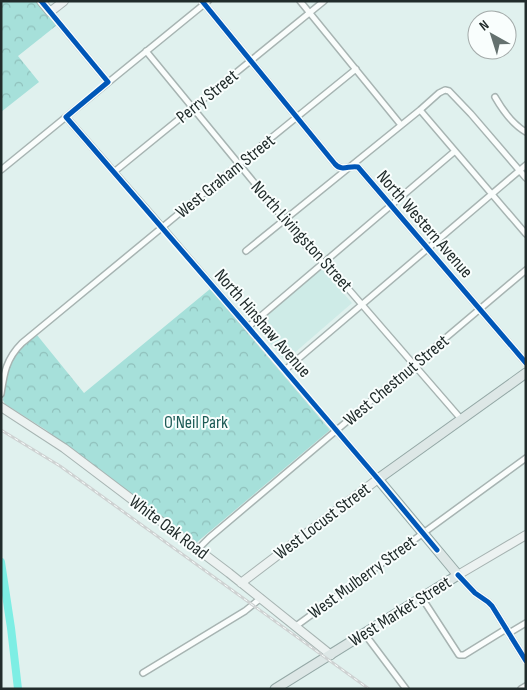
<svg xmlns="http://www.w3.org/2000/svg" width="527" height="690" font-family="'Sofia Sans Condensed',sans-serif">
  <style>
    .built { fill: #ceebe7 }
    .park { fill: url(#park-crowns) }
    .lines { fill: none; stroke-linecap: round; stroke-linejoin: round }
    .river { stroke: #7deee4; stroke-width: 8 }
    .street-casing { stroke: #a7b4b2; stroke-width: 8 }
    .secondary-casing { stroke: #a7b4b2; stroke-width: 10 }
    .primary-casing { stroke: #94a8a6; stroke-width: 11 }
    .street { stroke: #fafdfc; stroke-width: 5 }
    .secondary { stroke: #ecf2f1; stroke-width: 8 }
    .primary { stroke: #dde7e6; stroke-width: 9 }
    .rail-casing { stroke: #ced2d2; stroke-width: 3 }
    .rail { stroke: #f9fefd; stroke-width: 1; stroke-dasharray: 4; stroke-linecap: butt }
    .cycleway-casing { stroke: #f9fefd; stroke-width: 8 }
    .cycleway { stroke: #0057b8; stroke-width: 5 }
    .labels { text-anchor: middle; stroke-width: 4; stroke-linejoin: round; paint-order: stroke }
    .street-label { font-size: 18px; fill: #212c2b; stroke: #f9fefd }
    .park-label { font-size: 18px; fill: #1d5b56; stroke: #f9fefd }
  </style>
  <defs>
    <pattern id="park-crowns" width="20" height="18" patternUnits="userSpaceOnUse" patternTransform="scale(1.25)"><rect width="20" height="18" fill="#a6e0da"/><path d="M2 6a3 3 0 1 1 6 0M12 15a3 3 0 1 1 6 0" fill="none" stroke="#8fc0bb"/></pattern>
  </defs>
  <rect width="100%" height="100%" fill="#e0f1ee"/>
  <path class="built" d="M321 268 352 303 285 361 254 325Z"/>
  <path class="park" d="M1 1H37L57 25 18 56 39 82 1 112Z
    M210 289 330 430 196 543 46 430 5 404 3 400C5 387 5 369 13 357 20 349 28 342 37 335L84 393Z"/>
  <g class="lines">
    <path class="river" d="M1 562 11 628 18 689"/>
    <g class="street-casing">
      <path id="street" d="M202 1 335 164C342 172 349 165 358 167L526 363
        M300 1 401 125
        M50 12 108 82
        M146 51 307 247 338 277 461 419
        M495 97C503 111 512 124 526 132
        M420 110 526 234
        M66 117 162 227 378 479
        M1 170 208 1
        M114 172 324 1
        M246 251 420 110 439 93 445 90 449 91 471 114 526 178
        M248 327 455 151
        M285 370 526 165
        M1 394C4 373 6 359 22 343L239 164 356 69
        M198 549 209 538 526 270
        M458 575 475 593 488 602 492 606 526 661
        M422 598 459 655H464L506 629
        M296 626 526 458
        M364 633 406 689
        M509 633 526 623
        M143 673 245 611 261 598
        M521 689 526 686"/>
    </g>
    <g class="secondary-casing">
      <path id="secondary" d="M41 1 50 12 64 1
        M1 407 64 448 229 573 331 655
        M458 575 526 535
        M241 583 378 479"/>
    </g>
    <g class="primary-casing">
      <path id="primary" d="M275 689 458 575 378 479 526 373"/>
    </g>
    <use href="#street" class="street"/>
    <use href="#secondary" class="secondary"/>
    <use href="#primary" class="primary"/>
    <g class="rail-casing">
      <path id="rail" d="M1 430 60 466 369 689"/>
    </g>
    <use href="#rail" class="rail"/>
    <g class="cycleway-casing">
      <path id="cycleway" d="M41 1 108 82 66 117 248 327 378 479 437 550
        M202 1 335 164C342 172 349 165 358 167L526 363
        M458 575 475 593 488 602 492 606 526 661"/>
    </g>
    <use href="#cycleway" class="cycleway"/>
  </g>
  <g class="labels">
    <g class="street-label">
      <text transform="translate(207 96) rotate(-39)" y="6">Perry Street</text>
      <text transform="translate(225 176) rotate(-39)" y="6">West Graham Street</text>
      <text transform="translate(425 224) rotate(49)" y="6">North Western Avenue</text>
      <text transform="translate(302 236) rotate(48)" y="6">North Livingston Street</text>
      <text transform="translate(263 323) rotate(49)" y="6">North Hinshaw Avenue</text>
      <text transform="translate(396 380) rotate(-40)" y="6">West Chestnut Street</text>
      <text transform="translate(322 521) rotate(-37)" y="6">West Locust Street</text>
      <text transform="translate(169 527) rotate(37)" y="6">White Oak Road</text>
      <text transform="translate(362 577) rotate(-36)" y="6">West Mulberry Street</text>
      <text transform="translate(400 611) rotate(-32)" y="6">West Market Street</text>
    </g>
    <g class="park-label">
      <text x="196" y="428">O'Neil Park</text>
    </g>
  </g>
  <rect width="527" height="690" fill="none" stroke="#212c2b" stroke-width="5"/>
  <g transform="translate(492 35) rotate(321)"><circle r="24" fill="#f9fefd" stroke="#a3aaa9"/>
  <path d="M0-4L9 19L0 12L-9 19Z" fill="#64716f"/>
  <text y="-8" font-size="14" font-weight="bold" text-anchor="middle" fill="#212c2b">N</text>
  </g>
</svg>
